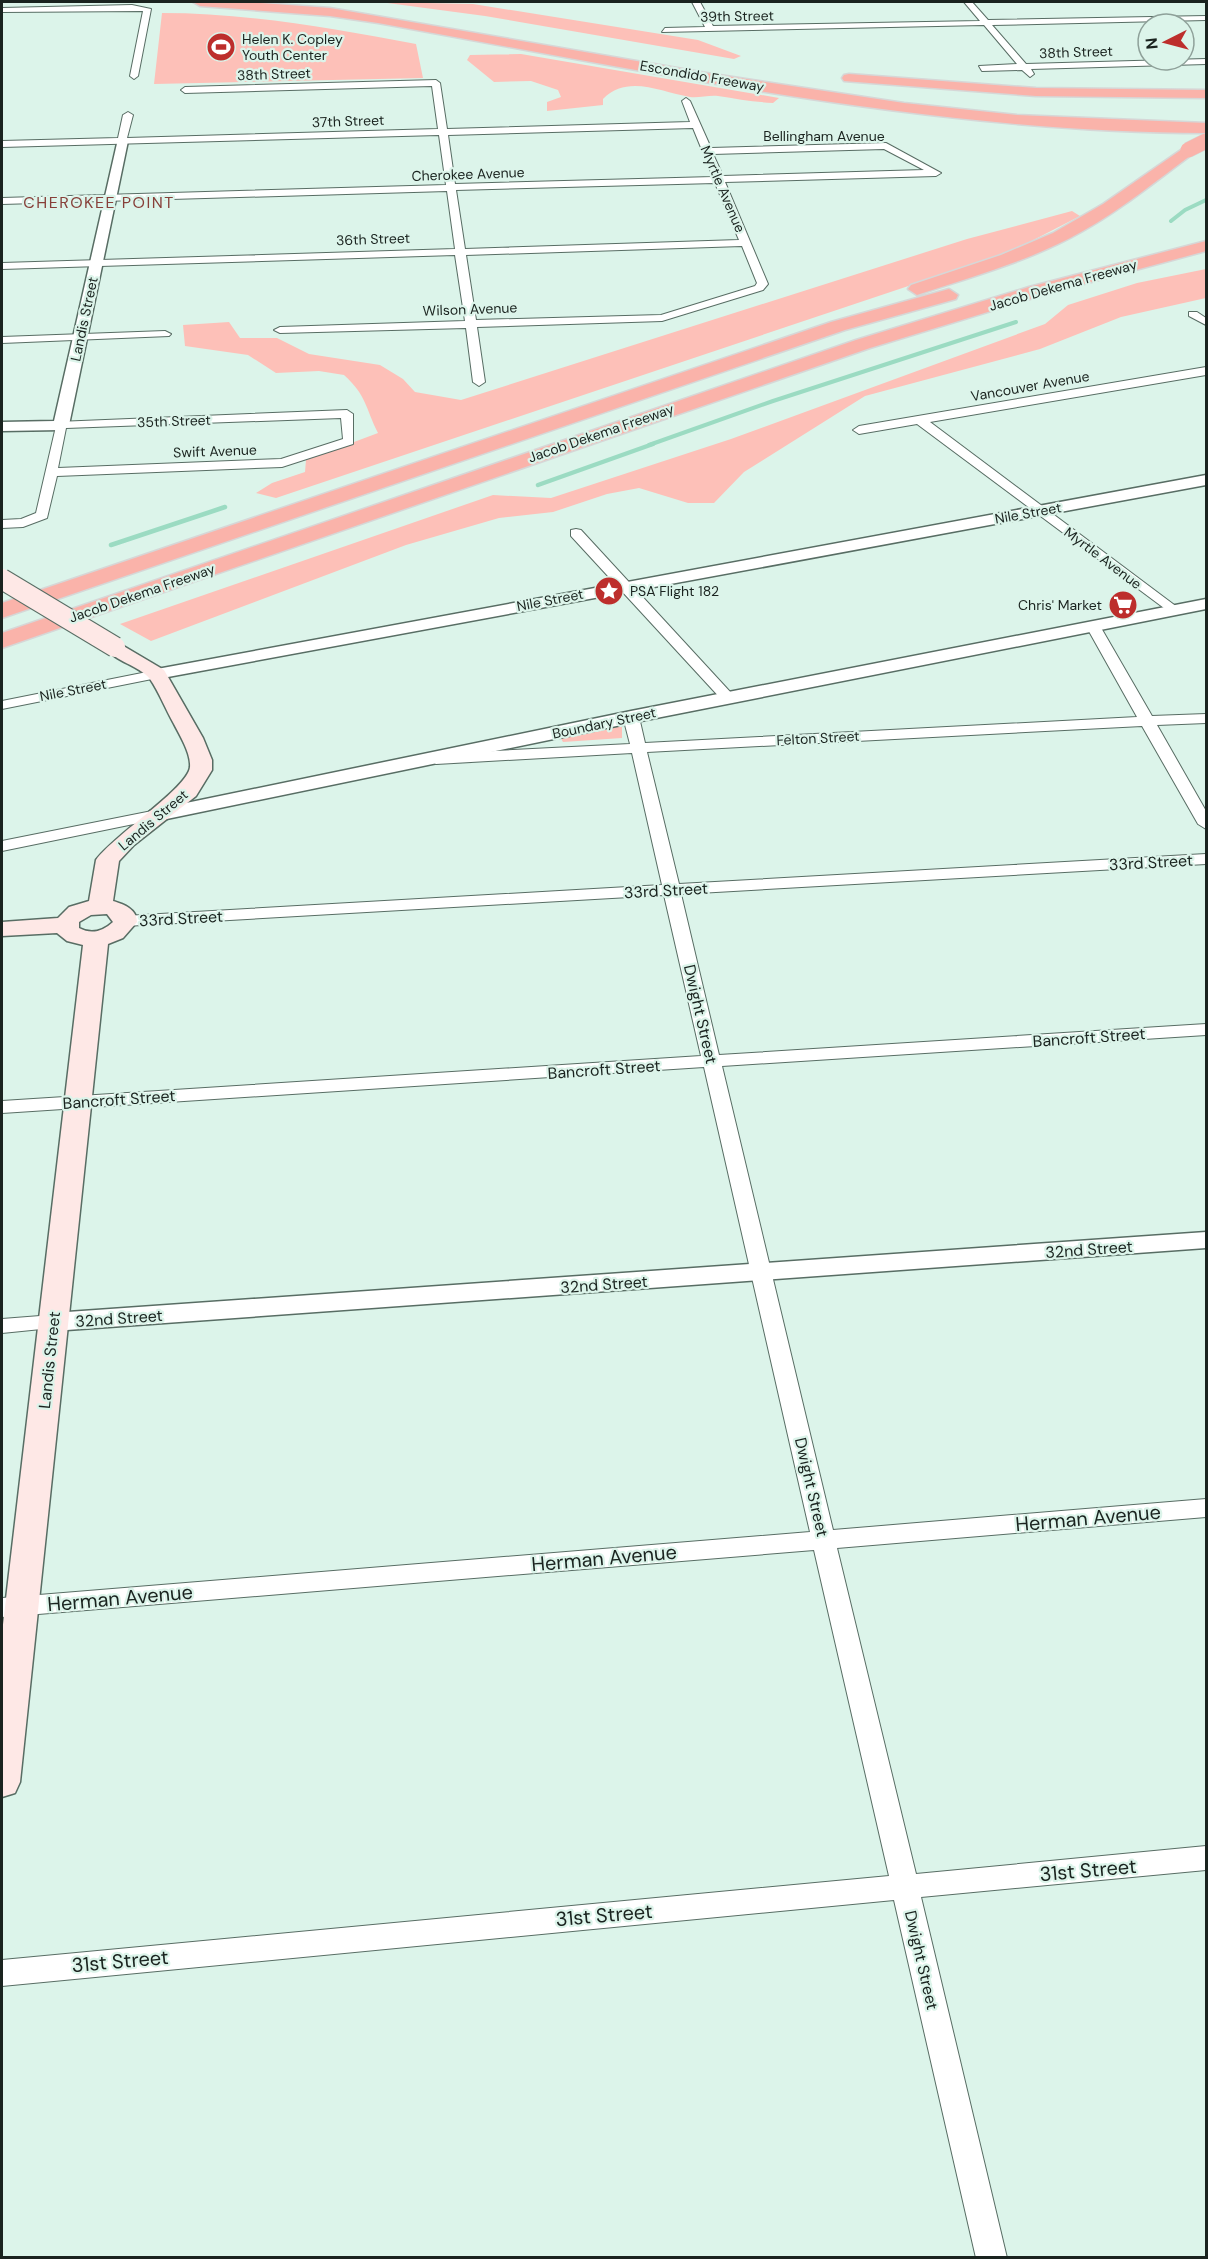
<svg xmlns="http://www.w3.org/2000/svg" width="1208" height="2259" font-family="'DM Sans',sans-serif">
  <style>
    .green { fill: #fdc0b8 }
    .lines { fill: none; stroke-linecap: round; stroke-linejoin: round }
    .stream-far1 { stroke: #9bdbc2; stroke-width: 4 }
    .stream { stroke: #9bdbc2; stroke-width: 4.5 }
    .minor-casing { stroke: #586d64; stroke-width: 2 }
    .tertiary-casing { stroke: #586d64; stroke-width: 3 }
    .secondary-casing { stroke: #586d64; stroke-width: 3 }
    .motorway-casing { stroke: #d6d7d7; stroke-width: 3 }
    .minor { fill: #fff; fill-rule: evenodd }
    .tertiary { fill: #fff; fill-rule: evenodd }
    .secondary { fill: #fee8e6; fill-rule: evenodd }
    .motorway { fill: #fab3aa; fill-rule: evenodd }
    .secondary-bridge-casing { stroke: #586d64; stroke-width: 22; stroke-linecap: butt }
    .motorway-bridge-casing { stroke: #d6d7d7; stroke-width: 16; stroke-linecap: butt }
    .secondary-bridge { stroke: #fee8e6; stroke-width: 20 }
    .motorway-bridge { stroke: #fab3aa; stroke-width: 15 }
    .labels { text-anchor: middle; stroke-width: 4.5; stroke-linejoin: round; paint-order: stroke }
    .far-street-label { font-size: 14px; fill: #1a231f; stroke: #dcf4ea }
    .far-poi-label { font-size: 14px; fill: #1a231f; stroke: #dcf4ea; text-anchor: start }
    .far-quarter-label { font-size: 16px; letter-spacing: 1.5px; fill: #873f39; stroke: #dcf4ea }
    .street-label { font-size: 16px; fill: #1a231f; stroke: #dcf4ea }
    .near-street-label { font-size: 20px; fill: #1a231f; stroke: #dcf4ea }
  </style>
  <rect width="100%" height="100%" fill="#dcf4ea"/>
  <path class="green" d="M380 2 473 4 698 40 741 56 734 59 485 16Z
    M162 13C247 13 332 28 416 44L423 78 154 84Z
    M521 54 779 98 773 103C754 102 737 99 718 96 709 95 699 98 690 97 660 92 628 74 603 99V105L547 111V102L561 97 558 90 531 81 494 82 467 60 470 55Z
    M1072 211 1080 216 1010 252 276 498 256 493 272 483 305 472 306 460 378 433C365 407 367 396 344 375L319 371 276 373 248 355 185 346 183 325 229 322 240 338H277L309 354 380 365 403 379 415 392 461 400 967 239Z
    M1206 269V298L1121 317 1040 349 865 396 744 472 714 503H688L639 488 607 494 553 512 499 518 406 545 151 641 120 624 493 495 551 498 731 439 1045 324 1068 305 1137 283Z
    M612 726 622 727V738L563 742 560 737Z"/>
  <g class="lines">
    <path class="stream-far1" d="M1171 221 1185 210 1206 200
      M649 445 773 401 1016 322"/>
    <path class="stream" d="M538 485 653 444
      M111 545 225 507"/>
    <g class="minor-casing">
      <path id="minor" d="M692 2H700L713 26 980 21 964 2H972L988 20 1206 16V20L992 25 1026 64 1206 59V64L1031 69 1034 74 1030 77 1022 70 982 71 979 66 1017 64 984 25 662 32 665 28 705 27Z
        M132 5 151 9 138 76 134 79 130 76 143 11 2 12V8Z
        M436 80 440 83 447 129 690 122 682 101 686 98 690 101 711 148 886 143 941 173 936 176 725 182 768 284 763 290 662 321 477 327 485 382 479 386 473 382 466 328 280 333 274 330 280 327 465 321 455 255 2 269V263L455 249 447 191 2 204V198L446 185 439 135 2 147V141L118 138 123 115 128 112 133 115 127 138 438 129 432 86 185 93 181 90 185 87ZM693 128 713 177 455 184 448 135ZM884 149 924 170 723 176 713 154ZM715 183 739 240 465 249 456 190ZM742 246 757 283 755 286 661 315 476 320 466 255Z
        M1189 312H1197L1206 318V325L1189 316Z
        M165 331 171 334 169 336 2 343V337Z
        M1206 367V375L930 422 1177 607 1179 610 1172 614 917 424 859 434 853 430 859 426Z
        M347 410 353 414V444L282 467 57 476 47 518 23 527 2 528V520L21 519 36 513 57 422ZM341 418 343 439 281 459 58 468 66 428Z
        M576 529 581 530 733 695 736 698 733 701H723L571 536V530Z
        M1093 622 1100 626 1152 716 1206 714V723L1157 725 1206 811V829L1198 824 1142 726 647 752 679 884 1206 854V864L681 894 719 1055 1206 1024V1035L722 1066 833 1530 1206 1499V1517L837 1548 916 1874 1206 1846V1870L921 1897 1007 2258H976L894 1900 2 1986V1960L889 1876 814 1550 2 1617V1598L810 1532 704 1067 2 1113V1101L701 1056 664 895 125 926 116 921 125 916 662 885 632 753 436 764 428 759 436 754 630 744 623 717 631 712 639 717 645 743 1137 717 1086 626Z
        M157 670 162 671 164 674 162 677 2 709V701Z
        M157 810 163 812 165 815 163 818 2 851V841Z
        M53 1315 61 1317 64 1322 61 1327 2 1333V1319Z"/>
    </g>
    <g class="tertiary-casing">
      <path id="tertiary" d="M118 139 128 141 69 425 61 430 2 431V422L54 421Z
        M1206 475V485L157 679 148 674 157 669Z
        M1206 599V609L631 723 157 821 150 819 147 815 150 811 157 809 631 711Z
        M1206 1232V1248L53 1331 44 1328 40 1322 44 1316 53 1313Z"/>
    </g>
    <g class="secondary-casing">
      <path id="secondary" d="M115 641 164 670 203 738 212 760V770L196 796 134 845 119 861 113 901C123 904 137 909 137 922L123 938 108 944 20 1782 15 1793 2 1797V1633L83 945 67 941 57 933 2 936V922L58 918 69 907 89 901 96 860C114 835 188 788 190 767 191 753 180 736 174 724 166 710 159 692 150 679 139 665 115 662 105 647L108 643ZM107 914 113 922C103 931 92 935 79 928V922L91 915Z"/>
    </g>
    <g class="motorway-casing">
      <path id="motorway" d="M193 2H246L330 8 706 73 904 103 1017 115 1206 123V133C927 132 652 72 378 23L330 16 200 6Z
        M849 74 1036 88 1206 90V98L1036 96 844 81 842 78 844 75Z
        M1188 145 1196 150 1194 153C1157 180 1121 210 1081 232 1032 260 977 275 923 293L917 295 908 289 911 285 1001 255 1053 233 1103 204Z
        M1206 241V251L1043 295 870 348 2 648V633L856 340 1029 287Z
        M949 289 958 295 956 299 845 330 2 618V603L831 322Z"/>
    </g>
    <use href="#minor" class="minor"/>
    <use href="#tertiary" class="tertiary"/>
    <use href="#secondary" class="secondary"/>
    <use href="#motorway" class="motorway"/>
    <g class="secondary-bridge-casing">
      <path id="secondary-bridge" d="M2 579 115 647"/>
    </g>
    <g class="motorway-bridge-casing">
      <path id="motorway-bridge" d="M1188 150 1206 141"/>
    </g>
    <use href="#secondary-bridge" class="secondary-bridge"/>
    <use href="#motorway-bridge" class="motorway-bridge"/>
  </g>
  <defs>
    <g id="stadium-disc" transform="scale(1.5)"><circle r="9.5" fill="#bd2e2c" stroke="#dcf4ea"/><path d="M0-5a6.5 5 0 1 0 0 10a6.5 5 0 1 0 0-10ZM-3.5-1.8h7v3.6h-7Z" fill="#fff"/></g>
    <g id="sight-disc" transform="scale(1.5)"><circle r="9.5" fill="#bd2e2c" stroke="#dcf4ea"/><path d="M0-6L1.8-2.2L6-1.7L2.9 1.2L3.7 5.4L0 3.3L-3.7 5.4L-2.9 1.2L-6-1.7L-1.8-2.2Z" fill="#fff"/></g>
    <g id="supermarket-disc" transform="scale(1.5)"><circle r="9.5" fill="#bd2e2c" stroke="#dcf4ea"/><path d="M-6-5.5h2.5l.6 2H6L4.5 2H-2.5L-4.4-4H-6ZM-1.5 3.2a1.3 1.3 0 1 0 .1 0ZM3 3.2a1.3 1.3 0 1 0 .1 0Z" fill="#fff"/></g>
  </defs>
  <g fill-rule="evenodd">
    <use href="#stadium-disc" x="221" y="47"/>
    <use href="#sight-disc" x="609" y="591"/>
    <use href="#supermarket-disc" x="1123" y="605"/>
  </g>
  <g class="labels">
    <g class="far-street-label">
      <text transform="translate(737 16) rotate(-1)" y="5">39th Street</text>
      <text transform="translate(1076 52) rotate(-2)" y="5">38th Street</text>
      <text transform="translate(274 74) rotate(-2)" y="5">38th Street</text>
      <text transform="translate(702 76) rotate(10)" y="5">Escondido Freeway</text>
      <text transform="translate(348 121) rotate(-2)" y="5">37th Street</text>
      <text x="824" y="141">Bellingham Avenue</text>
      <text transform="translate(468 174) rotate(-2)" y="5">Cherokee Avenue</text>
      <text transform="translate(723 189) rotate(67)" y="5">Myrtle Avenue</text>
      <text transform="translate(373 239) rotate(-2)" y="5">36th Street</text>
      <text transform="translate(1063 285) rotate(-16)" y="5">Jacob Dekema Freeway</text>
      <text transform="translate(470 309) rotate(-2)" y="5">Wilson Avenue</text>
      <text transform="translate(84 319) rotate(-78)" y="5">Landis Street</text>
      <text transform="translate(1030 386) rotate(-10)" y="5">Vancouver Avenue</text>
      <text transform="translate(174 421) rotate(-2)" y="5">35th Street</text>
      <text transform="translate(601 433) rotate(-19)" y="5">Jacob Dekema Freeway</text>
      <text transform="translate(215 451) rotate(-2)" y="5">Swift Avenue</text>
      <text transform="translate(1028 513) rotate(-10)" y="5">Nile Street</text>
      <text transform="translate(1103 558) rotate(37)" y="5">Myrtle Avenue</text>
      <text transform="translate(142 593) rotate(-19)" y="5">Jacob Dekema Freeway</text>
      <text transform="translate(550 600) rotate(-11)" y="5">Nile Street</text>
      <text transform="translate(73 690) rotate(-11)" y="5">Nile Street</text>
      <text transform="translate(604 723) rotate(-12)" y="5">Boundary Street</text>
      <text transform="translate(818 738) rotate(-3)" y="5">Felton Street</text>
      <text transform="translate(153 820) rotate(-40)" y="5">Landis Street</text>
    </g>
    <g class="far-poi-label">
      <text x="242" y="44">Helen K. Copley<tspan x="242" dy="16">Youth Center</tspan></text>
      <text x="630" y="596">PSA Flight 182</text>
      <text x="1102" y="610" text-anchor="end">Chris' Market</text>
    </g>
    <g class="far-quarter-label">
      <text x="99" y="208">CHEROKEE POINT</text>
    </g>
    <g class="street-label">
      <text transform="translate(1151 862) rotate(-3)" y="6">33rd Street</text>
      <text transform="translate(666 890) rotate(-3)" y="6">33rd Street</text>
      <text transform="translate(181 918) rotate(-3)" y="6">33rd Street</text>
      <text transform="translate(701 1014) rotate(77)" y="6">Dwight Street</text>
      <text transform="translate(1089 1037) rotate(-4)" y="6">Bancroft Street</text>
      <text transform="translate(604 1069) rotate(-4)" y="6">Bancroft Street</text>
      <text transform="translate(119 1099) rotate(-4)" y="6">Bancroft Street</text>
      <text transform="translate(1089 1249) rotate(-4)" y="6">32nd Street</text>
      <text transform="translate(604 1284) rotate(-4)" y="6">32nd Street</text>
      <text transform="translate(119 1318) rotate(-4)" y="6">32nd Street</text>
      <text transform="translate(49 1360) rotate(-84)" y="6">Landis Street</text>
      <text transform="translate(812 1487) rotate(77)" y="6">Dwight Street</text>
      <text transform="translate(922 1960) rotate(77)" y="6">Dwight Street</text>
    </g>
    <g class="near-street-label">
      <text transform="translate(1088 1518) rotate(-5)" y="7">Herman Avenue</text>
      <text transform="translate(604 1558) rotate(-5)" y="7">Herman Avenue</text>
      <text transform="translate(120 1598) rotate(-5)" y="7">Herman Avenue</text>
      <text transform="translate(1088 1870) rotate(-5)" y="7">31st Street</text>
      <text transform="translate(604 1915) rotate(-5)" y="7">31st Street</text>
      <text transform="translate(120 1961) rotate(-5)" y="7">31st Street</text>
    </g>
  </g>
  <rect width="1208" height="2259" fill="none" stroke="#1a231f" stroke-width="6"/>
  <g transform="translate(1166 42) rotate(264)"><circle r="28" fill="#dcf4ea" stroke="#8ea099" stroke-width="1.5"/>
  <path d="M0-4.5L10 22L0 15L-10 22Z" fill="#bd2e2c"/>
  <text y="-9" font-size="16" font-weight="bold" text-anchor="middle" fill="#1a231f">N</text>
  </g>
</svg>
